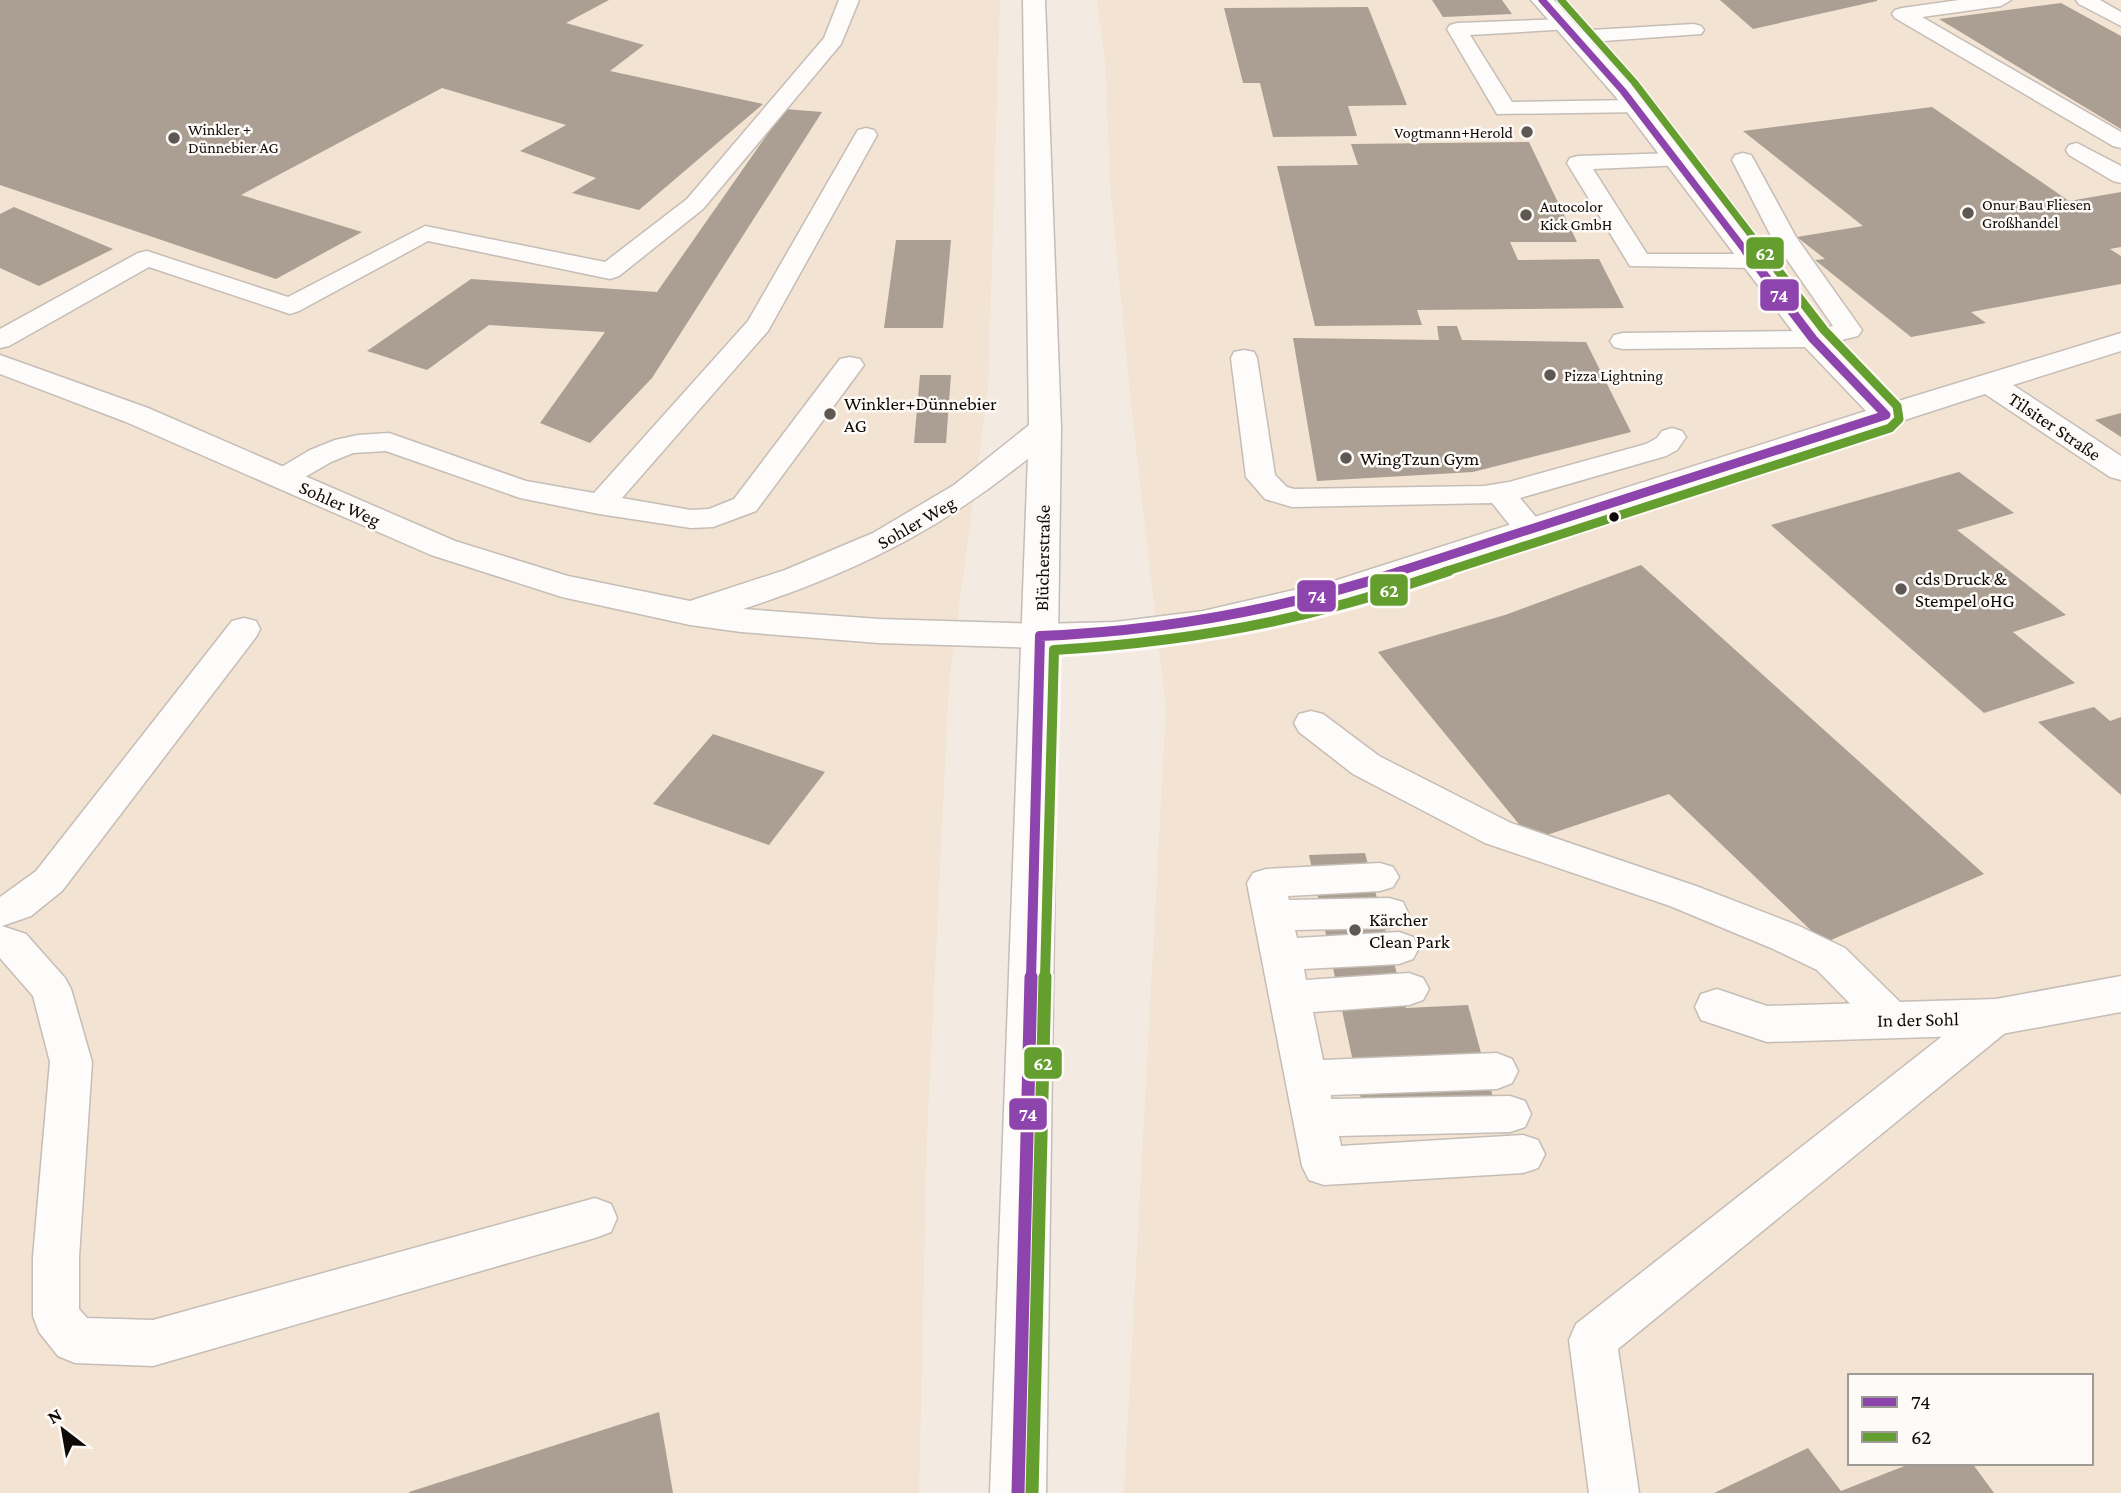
<svg xmlns="http://www.w3.org/2000/svg" width="2121" height="1493" font-family="'Crimson Pro',serif">
  <style>
    .built { fill: #f3e3d2; fill-rule: evenodd }
    .building { fill: #aa9f92 }
    .lines { fill: none; stroke-linecap: round; stroke-linejoin: round }
    .lane-casing { stroke: #c5bdb6; stroke-width: 3 }
    .street-casing { stroke: #c5bdb6; stroke-width: 3 }
    .secondary-casing { stroke: #c5bdb6; stroke-width: 3 }
    .lane { fill: #fdfcfa; fill-rule: evenodd }
    .street { fill: #fdfcfa; fill-rule: evenodd }
    .secondary { fill: #fdfcfa; fill-rule: evenodd }
    .bus-1-far3-casing { stroke: #fefaf7; stroke-width: 10 }
    .bus-1-far2-casing { stroke: #fefaf7; stroke-width: 13 }
    .bus-1-far1-casing { stroke: #fefaf7; stroke-width: 16 }
    .bus-1-casing { stroke: #fefaf7; stroke-width: 18 }
    .bus-2-far3-casing { stroke: #fefaf7; stroke-width: 10 }
    .bus-2-far2-casing { stroke: #fefaf7; stroke-width: 13 }
    .bus-2-far1-casing { stroke: #fefaf7; stroke-width: 16 }
    .bus-2-casing { stroke: #fefaf7; stroke-width: 18 }
    .bus-1-far3 { stroke: #8e44ad; stroke-width: 7 }
    .bus-1-far2 { stroke: #8e44ad; stroke-width: 9 }
    .bus-1-far1 { stroke: #8e44ad; stroke-width: 10 }
    .bus-1 { stroke: #8e44ad; stroke-width: 13 }
    .bus-2-far3 { stroke: #639e2e; stroke-width: 7 }
    .bus-2-far2 { stroke: #639e2e; stroke-width: 9 }
    .bus-2-far1 { stroke: #639e2e; stroke-width: 10 }
    .bus-2 { stroke: #639e2e; stroke-width: 13 }
    .poi-dot { fill: #5f5852; stroke: #fefaf7; stroke-width: 2.5 }
    .bus-dot { fill: #0f0a05; stroke: #fefaf7; stroke-width: 2.5 }
    .labels { text-anchor: middle; stroke-width: 5; stroke-linejoin: round; paint-order: stroke }
    .far-poi-label { font-size: 16px; fill: #0f0a05; stroke: #fefaf7; text-anchor: start }
    .poi-label { font-size: 19px; fill: #0f0a05; stroke: #fefaf7; text-anchor: start }
    .street-label { font-size: 19px; fill: #0f0a05; stroke: #fefaf7 }
    .line-badge { stroke: #fefaf7; stroke-width: 2.5 }
    .badge-label { font-size: 19px; text-anchor: middle; font-weight: bold; fill: #fff }
  </style>
  <rect width="100%" height="100%" fill="#f3eae1"/>
  <path class="built" d="M0 0H1000L988 389 949 682 927 1136 919 1493H0Z
    M1097 0H2121V1493H1124L1166 708 1132 413 1111 195 1105 63ZM1850 1376H2091V1463H1850Z"/>
  <path class="building" d="M0 0H609L566 23 644 45 610 71 763 104 639 210 572 193 596 178 520 151 566 125 442 88 241 195 362 232 276 279 0 185Z
    M1432 0H1502L1512 14 1443 17Z
    M1720 0H1877V1L1753 29Z
    M2061 3 2121 36V129L1939 19Z
    M1368 7 1407 105 1348 106 1357 136 1273 137 1260 83H1243L1224 8Z
    M1932 107 2069 201 2121 192V247L2110 249 2121 256V284L1971 312 1986 323 1911 337 1815 260 1825 259 1797 237 1863 226 1743 131Z
    M785 109 822 112 652 378 590 443 540 423 605 332 489 325 427 370 367 351 471 279 657 292Z
    M1529 142 1577 242H1510L1518 260 1599 259 1624 308 1417 310 1422 325 1315 326 1277 166 1358 165 1351 144Z
    M14 207 113 249 39 286 0 268V214Z
    M896 240H951L943 328H884Z
    M1437 326H1457L1462 340 1586 342 1631 432 1473 472 1317 481 1293 338 1439 340Z
    M920 375H951L946 443H914Z
    M2121 413V437L2095 420Z
    M1959 472 2014 513 1957 530 2066 615 2013 632 2075 683 1984 713 1771 525Z
    M1641 565 1984 874 1824 943 1669 794 1532 840 1378 652 1505 615Z
    M2094 707 2110 721 2121 717V795L2038 722Z
    M713 734 825 772 769 845 653 804Z
    M1365 853 1406 1008 1468 1005 1493 1097 1362 1104 1309 855Z
    M659 1412 673 1493H409V1492Z
    M1808 1448 1841 1491 1912 1463H1972L1994 1493H1714Z"/>
  <g class="lines">
    <g class="lane-casing">
      <path id="lane" d="M839 0H859L841 44 703 209 619 276 610 279 428 241 299 311 290 314 149 267 9 346 0 348V329L138 253 147 251 288 297 425 226 605 262 687 199 824 38Z
        M1959 0H2011L2001 6 1922 17 2121 132V148L2113 146 1895 18 1892 14 1895 10 1902 8Z
        M2076 0H2100L2121 12V26L2079 4Z
        M1563 19 1570 21 1573 25 1570 29 1470 35 1512 102 1635 100 1643 102 1646 107 1643 112 1497 114 1447 29 1450 25 1457 23Z
        M1694 24 1701 26 1704 30 1701 34 1575 43 1568 41 1565 37 1568 33 1575 31Z
        M866 128 874 130 877 135 768 331 622 498 691 510 709 509 734 499 840 359 850 357 860 359 864 365 756 511 713 527 691 528 599 514 520 498 386 451 353 453 331 462 293 484 283 487 273 484 268 478 273 472 310 450 335 440 358 435 389 433 526 481 594 493 748 321 855 135 858 130Z
        M2077 143 2121 166V183L2113 181 2069 155 2066 150 2069 145Z
        M1676 153 1684 155 1687 160 1684 165 1593 169 1647 254H1753L1762 256 1765 261 1762 266 1753 268 1630 266 1567 163 1570 158 1578 156Z
        M1743 153 1751 155 1754 160 1796 237 1862 330 1858 336 1813 347 1623 349 1614 347 1610 341 1614 335 1623 333 1813 331 1833 326 1772 238 1732 160 1735 155Z
        M1244 350 1254 352 1257 358 1275 475 1287 487 1294 489 1484 486 1509 482 1646 444 1657 438 1662 431 1672 428 1682 431 1686 437 1677 450 1666 456 1520 498 1546 529 1542 536C1517 542 1507 520 1492 503L1292 507 1265 499 1246 477 1231 358 1234 352Z
        M244 618 256 621 260 629 256 637 62 891 31 916 2 926 26 934 65 978 71 989 92 1062 79 1257V1309L87 1318 153 1320 595 1198 611 1204 617 1218 611 1232 595 1238 153 1366 75 1363 58 1356 39 1332 33 1316V1257L50 1062 33 996 0 958V897L36 871 232 621Z
        M1311 711 1323 714 1379 756 1511 823 1696 886 1799 926 1845 948 1905 1007 1911 1019 1905 1031 1891 1036 1877 1031 1817 970 1771 948 1670 906 1485 843 1353 774 1299 732 1294 723 1299 714Z
        M1380 863 1393 867 1399 877 1393 887 1380 891 1288 896 1289 900 1389 898 1403 902 1408 913 1403 924 1389 928 1295 930 1297 938 1399 932 1413 937 1419 948 1413 959 1399 964 1304 969 1306 980 1409 973 1423 978 1429 989 1423 1000 1409 1005 1313 1012 1323 1060 1497 1053 1512 1059 1518 1071 1512 1083 1497 1089 1331 1095V1099L1510 1096 1525 1101 1531 1114 1525 1127 1510 1132 1339 1136 1341 1146 1523 1135 1538 1140 1545 1154 1538 1168 1523 1173 1324 1185 1309 1180 1302 1166 1247 883 1253 873 1266 869Z
        M1996 1000 2010 1005 2016 1017 2010 1029 1618 1349 1639 1493H1589L1569 1340 1576 1324 1982 1005Z"/>
    </g>
    <g class="street-casing">
      <path id="street" d="M1531 0H1554L1631 86 1823 333 1892 403 2121 333V351L2013 385 2121 456V480L2110 477 1985 394 1357 597 1203 635 1115 646 1040 648 879 643 741 632 690 625 562 597 431 555 126 422 0 374V355L148 408 455 541 568 576 690 601 785 570 873 533 954 485 1034 421 1045 419 1056 421 1061 428 1056 435C959 520 866 569 743 609L879 619 1040 624 1115 622 1203 611 1337 580 1866 411 1803 345 1615 96Z
        M2121 976V1012L1996 1035 1767 1042 1701 1020 1695 1007 1701 994 1717 989 1767 1006 1996 999Z"/>
    </g>
    <g class="secondary-casing">
      <path id="secondary" d="M1023 0H1045L1061 428 1046 1493H990L1029 428Z"/>
    </g>
    <use href="#lane" class="lane"/>
    <use href="#street" class="street"/>
    <use href="#secondary" class="secondary"/>
    <g class="bus-1-far3-casing">
      <path id="bus-1-far3" d="M1542 0 1623 91 1747 253"/>
    </g>
    <g class="bus-1-far2-casing">
      <path id="bus-1-far2" d="M1397 572 1886 415 1813 339 1746 251"/>
    </g>
    <g class="bus-1-far1-casing">
      <path id="bus-1-far1" d="M1031 978 1040 636C1164 631 1284 609 1402 571"/>
    </g>
    <g class="bus-1-casing">
      <path id="bus-1" d="M1018 1493 1031 977"/>
    </g>
    <g class="bus-2-far3-casing">
      <path id="bus-2-far3" d="M1561 0 1634 82 1765 253"/>
    </g>
    <g class="bus-2-far2-casing">
      <path id="bus-2-far2" d="M1444 572 1890 428 1899 419 1897 406 1824 330 1763 251"/>
    </g>
    <g class="bus-2-far1-casing">
      <path id="bus-2-far1" d="M1045 978 1054 650C1153 644 1252 630 1348 603 1382 594 1415 582 1449 571"/>
    </g>
    <g class="bus-2-casing">
      <path id="bus-2" d="M1032 1493 1045 977"/>
    </g>
    <use href="#bus-1-far3" class="bus-1-far3"/>
    <use href="#bus-1-far2" class="bus-1-far2"/>
    <use href="#bus-1-far1" class="bus-1-far1"/>
    <use href="#bus-1" class="bus-1"/>
    <use href="#bus-2-far3" class="bus-2-far3"/>
    <use href="#bus-2-far2" class="bus-2-far2"/>
    <use href="#bus-2-far1" class="bus-2-far1"/>
    <use href="#bus-2" class="bus-2"/>
  </g>
  <g class="poi-dot">
    <circle cx="1527" cy="132" r="7"/>
    <circle cx="174" cy="138" r="7"/>
    <circle cx="1968" cy="213" r="7"/>
    <circle cx="1526" cy="215" r="7"/>
    <circle cx="1550" cy="375" r="7"/>
    <circle cx="830" cy="414" r="7"/>
    <circle cx="1346" cy="458" r="7"/>
    <circle cx="1901" cy="589" r="7"/>
    <circle cx="1355" cy="930" r="7"/>
  </g>
  <circle class="bus-dot" cx="1614" cy="517" r="6"/>
  <g class="labels">
    <g class="far-poi-label">
      <text x="188" y="135">Winkler +<tspan x="188" dy="18">Dünnebier AG</tspan></text>
      <text x="1513" y="138" text-anchor="end">Vogtmann+Herold</text>
      <text x="1982" y="210">Onur Bau Fliesen<tspan x="1982" dy="18">Großhandel</tspan></text>
      <text x="1540" y="212">Autocolor<tspan x="1540" dy="18">Kick GmbH</tspan></text>
      <text x="1564" y="381">Pizza Lightning</text>
    </g>
    <g class="poi-label">
      <text x="844" y="410">Winkler+Dünnebier<tspan x="844" dy="22">AG</tspan></text>
      <text x="1360" y="465">WingTzun Gym</text>
      <text x="1915" y="585">cds Druck &amp;<tspan x="1915" dy="22">Stempel oHG</tspan></text>
      <text x="1369" y="926">Kärcher<tspan x="1369" dy="22">Clean Park</tspan></text>
    </g>
    <g class="street-label">
      <text transform="translate(2055 426) rotate(34)" y="7">Tilsiter Straße</text>
      <text transform="translate(340 503) rotate(24)" y="7">Sohler Weg</text>
      <text transform="translate(916 522) rotate(-30)" y="7">Sohler Weg</text>
      <text transform="translate(1042 558) rotate(-89)" y="7">Blücherstraße</text>
      <text transform="translate(1918 1019) rotate(-1)" y="7">In der Sohl</text>
    </g>
  </g>
  <g class="line-badge">
    <rect x="1745" y="236" width="40" height="34" rx="7" fill="#639e2e"/>
    <rect x="1759" y="278" width="41" height="34" rx="7" fill="#8e44ad"/>
    <rect x="1369" y="573" width="40" height="34" rx="7" fill="#639e2e"/>
    <rect x="1296" y="579" width="41" height="34" rx="7" fill="#8e44ad"/>
    <rect x="1023" y="1046" width="40" height="34" rx="7" fill="#639e2e"/>
    <rect x="1008" y="1097" width="40" height="34" rx="7" fill="#8e44ad"/>
  </g>
  <g class="badge-label">
    <text x="1765" y="260">62</text>
    <text x="1779" y="302">74</text>
    <text x="1389" y="597">62</text>
    <text x="1317" y="603">74</text>
    <text x="1043" y="1070">62</text>
    <text x="1028" y="1121">74</text>
  </g>
  <rect x="1848" y="1374" width="245" height="91" fill="#fefaf7" stroke="#9e9a96" stroke-width="2"/>
  <rect x="1862" y="1397" width="35" height="10" fill="#8e44ad" stroke="#9e9a96" stroke-width="2"/>
  <text x="1911" y="1409" font-size="21" fill="#0f0a05">74</text>
  <rect x="1862" y="1432" width="35" height="10" fill="#639e2e" stroke="#9e9a96" stroke-width="2"/>
  <text x="1911" y="1444" font-size="21" fill="#0f0a05">62</text>
  <g transform="translate(63 1430) rotate(329)" stroke="#fefaf7" stroke-width="5" paint-order="stroke">
  <path d="M0-5L12 26L0 18L-12 26Z" fill="#0f0a05"/>
  <text y="-10" font-size="19" font-weight="bold" text-anchor="middle" fill="#0f0a05">N</text>
  </g>
</svg>
